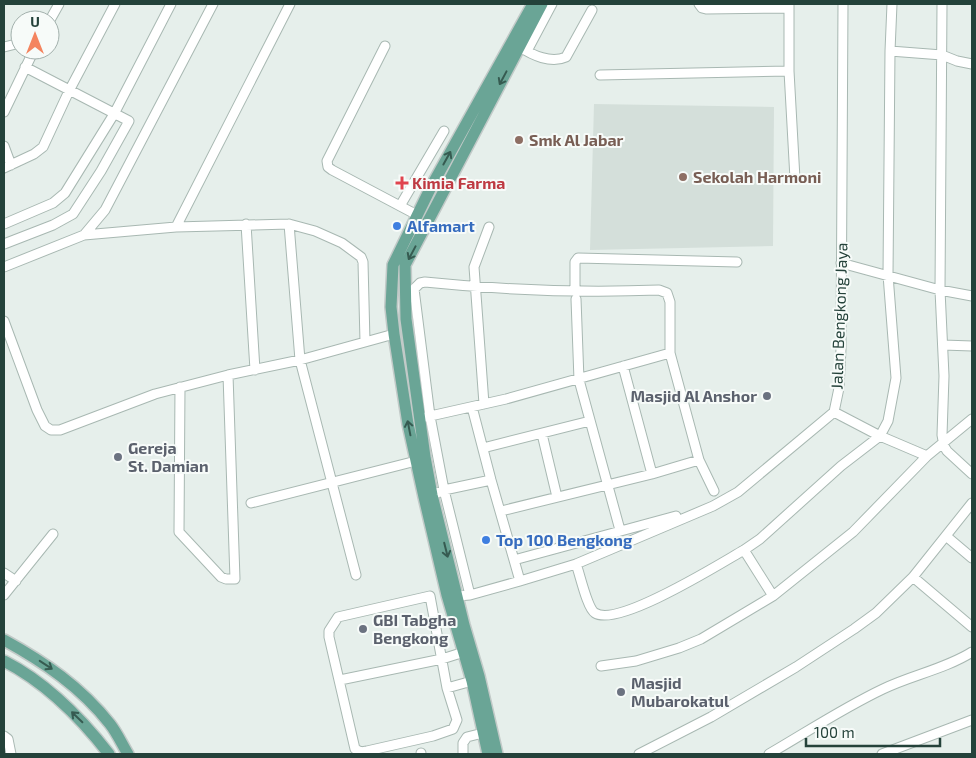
<svg xmlns="http://www.w3.org/2000/svg" width="976" height="758" font-family="'Exo 2',sans-serif">
  <style>
    .built { fill: #d4dfda }
    .lines { fill: none; stroke-linecap: round; stroke-linejoin: round }
    .minor-casing { stroke: #a8b8b2; stroke-width: 11 }
    .major-casing { stroke: #c2cac8; stroke-width: 14 }
    .minor { stroke: #fff; stroke-width: 9 }
    .major { stroke: #6aa596; stroke-width: 11 }
    .oneway { stroke: #365b51 }
    .education-dot { fill: #8d6e63; stroke: #f7fbf9; stroke-width: 2 }
    .health-dot { fill: #e0444e; stroke: #f7fbf9; stroke-width: 2 }
    .shop-dot { fill: #3f7fe0; stroke: #f7fbf9; stroke-width: 2 }
    .worship-dot { fill: #6b7280; stroke: #f7fbf9; stroke-width: 2 }
    .labels { text-anchor: middle; stroke-width: 4; stroke-linejoin: round; paint-order: stroke }
    .education-label { font-size: 16px; font-weight: bold; fill: #785e54; stroke: #f7fbf9; text-anchor: start }
    .health-label { font-size: 16px; font-weight: bold; fill: #be3a42; stroke: #f7fbf9; text-anchor: start }
    .shop-label { font-size: 16px; font-weight: bold; fill: #366cbe; stroke: #f7fbf9; text-anchor: start }
    .street-label { font-size: 16px; fill: #24423a; stroke: #f7fbf9 }
    .worship-label { font-size: 16px; font-weight: bold; fill: #5b616d; stroke: #f7fbf9; text-anchor: start }
  </style>
  <rect width="100%" height="100%" fill="#e6efeb"/>
  <path class="built" d="M594 104 774 107 773 246 590 250Z"/>
  <g class="lines">
    <g class="minor-casing">
      <path id="minor" d="M699 4 702 8 706 9 789 8
        M789 4V71L795 179
        M942 4 940 290 944 376 942 435 944 446 947 451 972 474
        M50 20 59 4
        M385 46 327 161 328 167 332 170 417 215
        M4 47 20 43
        M520 47C532 55 551 64 566 57L592 10
        M527 51 552 4
        M890 51 942 55 957 61 972 64
        M600 75 789 71
        M4 112 34 50
        M4 146 11 165
        M4 168 34 154 43 147 69 91 115 4
        M400 206 444 131
        M4 224 53 203 65 193 114 114 171 4
        M246 224 255 370
        M289 224 300 360 356 575
        M176 227 290 4
        M84 235 105 210 213 4
        M4 244 53 225 73 214 101 171 129 121 25 67
        M841 263 940 290 972 296
        M4 267 84 235 176 227 289 224 315 231 342 243 361 257 363 262 365 342
        M575 291V262L578 258 737 262
        M576 299 579 380 620 530
        M4 321 37 410 45 426 51 430H60L155 394 228 375 300 360 394 334
        M943 345 972 346
        M623 366 652 474
        M180 387 179 532 221 577 226 579H235L228 375
        M484 404 474 267 489 227
        M472 407 491 480 514 560
        M834 412 880 436 927 456
        M426 417 506 399 670 353
        M542 434 557 497
        M483 448 590 421
        M432 495 444 490 491 480
        M251 503 416 461
        M501 511 652 474 699 460
        M946 536 972 558
        M744 550 773 596
        M576 564C580 574 587 608 595 613 618 628 721 563 744 550L760 539 841 466 880 436 888 421 896 378 888 275 890 51 892 4
        M4 573 16 581
        M913 577 972 627
        M520 581 514 560 676 516
        M4 595 53 534
        M470 595 444 490 430 416 414 289 420 283 425 282C502 290 581 293 659 290L667 293 670 302V353L699 460 714 491
        M430 596 447 688 457 720 453 729 433 736 367 751 361 752 355 749 329 637V631L338 617Z
        M458 596 470 595 520 581 576 564 713 506 738 492 834 412 839 388 841 349 843 4
        M601 666 636 661 679 648 701 639 773 596 853 532 927 456 972 419
        M340 680 442 659 464 652
        M447 688 472 681
        M4 736 8 739 11 754
        M421 753V754
        M463 754V743L467 737 483 733
        M639 754 711 717 796 667 854 629 876 613 913 577 972 503
        M769 754C807 732 843 708 883 689 912 675 945 669 972 652
        M882 754 972 720"/>
    </g>
    <g class="major-casing">
      <path id="major" d="M4 640C44 662 81 687 110 724 117 733 122 744 128 754
        M4 661C45 682 81 718 109 754
        M488 754 472 681 447 595 424 497 408 424 394 334 391 307 393 265 431 187 533 4
        M497 754 479 676 464 625 432 495 425 457 406 319 405 265 542 4"/>
    </g>
    <use href="#minor" class="minor"/>
    <use href="#major" class="major"/>
  </g>
  <defs><path id="oneway-shaft" d="M-6 0H5M1.5-3L5.5 0L1.5 3" fill="none" stroke-width="1.6" stroke-linecap="round" stroke-linejoin="round" transform="scale(1.25)"/></defs>
  <g class="oneway">
    <use href="#oneway-shaft" transform="translate(503 78) rotate(118)"/>
    <use href="#oneway-shaft" transform="translate(447 158) rotate(-61)"/>
    <use href="#oneway-shaft" transform="translate(412 253) rotate(118)"/>
    <use href="#oneway-shaft" transform="translate(409 428) rotate(-101)"/>
    <use href="#oneway-shaft" transform="translate(446 550) rotate(76)"/>
    <use href="#oneway-shaft" transform="translate(46 665) rotate(33)"/>
    <use href="#oneway-shaft" transform="translate(77 717) rotate(-136)"/>
  </g>
  <g class="education-dot">
    <circle cx="519" cy="140" r="5"/>
    <circle cx="683" cy="177" r="5"/>
  </g>
  <path class="health-dot" d="M399.5 175.5h5v5h5v5h-5v5h-5v-5h-5v-5h5z"/>
  <g class="shop-dot">
    <circle cx="397" cy="226" r="5"/>
    <circle cx="486" cy="540" r="5"/>
  </g>
  <g class="worship-dot">
    <circle cx="767" cy="396" r="5"/>
    <circle cx="118" cy="457" r="5"/>
    <circle cx="363" cy="629" r="5"/>
    <circle cx="621" cy="692" r="5"/>
  </g>
  <g class="labels">
    <g class="education-label">
      <text x="529" y="146">Smk Al Jabar</text>
      <text x="693" y="183">Sekolah Harmoni</text>
    </g>
    <g class="health-label">
      <text x="412" y="189">Kimia Farma</text>
    </g>
    <g class="shop-label">
      <text x="407" y="232">Alfamart</text>
      <text x="496" y="546">Top 100 Bengkong</text>
    </g>
    <g class="street-label">
      <text transform="translate(839 316) rotate(-88)" y="6">Jalan Bengkong Jaya</text>
    </g>
    <g class="worship-label">
      <text x="757" y="402" text-anchor="end">Masjid Al Anshor</text>
      <text x="128" y="454">Gereja<tspan x="128" dy="18">St. Damian</tspan></text>
      <text x="373" y="626">GBI Tabgha<tspan x="373" dy="18">Bengkong</tspan></text>
      <text x="631" y="689">Masjid<tspan x="631" dy="18">Mubarokatul</tspan></text>
    </g>
  </g>
  <rect width="976" height="758" fill="none" stroke="#24423a" stroke-width="10"/>
  <g transform="translate(35 35)"><circle r="24" fill="#f7fbf9" stroke="#a3b1ad"/>
  <path d="M0-4L9 19L0 12L-9 19Z" fill="#f4845f"/>
  <text y="-8" font-size="14" font-weight="bold" text-anchor="middle" fill="#24423a">U</text>
  </g>
  <path d="M806 738v8h134v-8" fill="none" stroke="#24423a" stroke-width="2.5"/>
  <text x="814" y="738" font-size="15" fill="#24423a" stroke="#f7fbf9" stroke-width="4" paint-order="stroke">100 m</text>
</svg>
